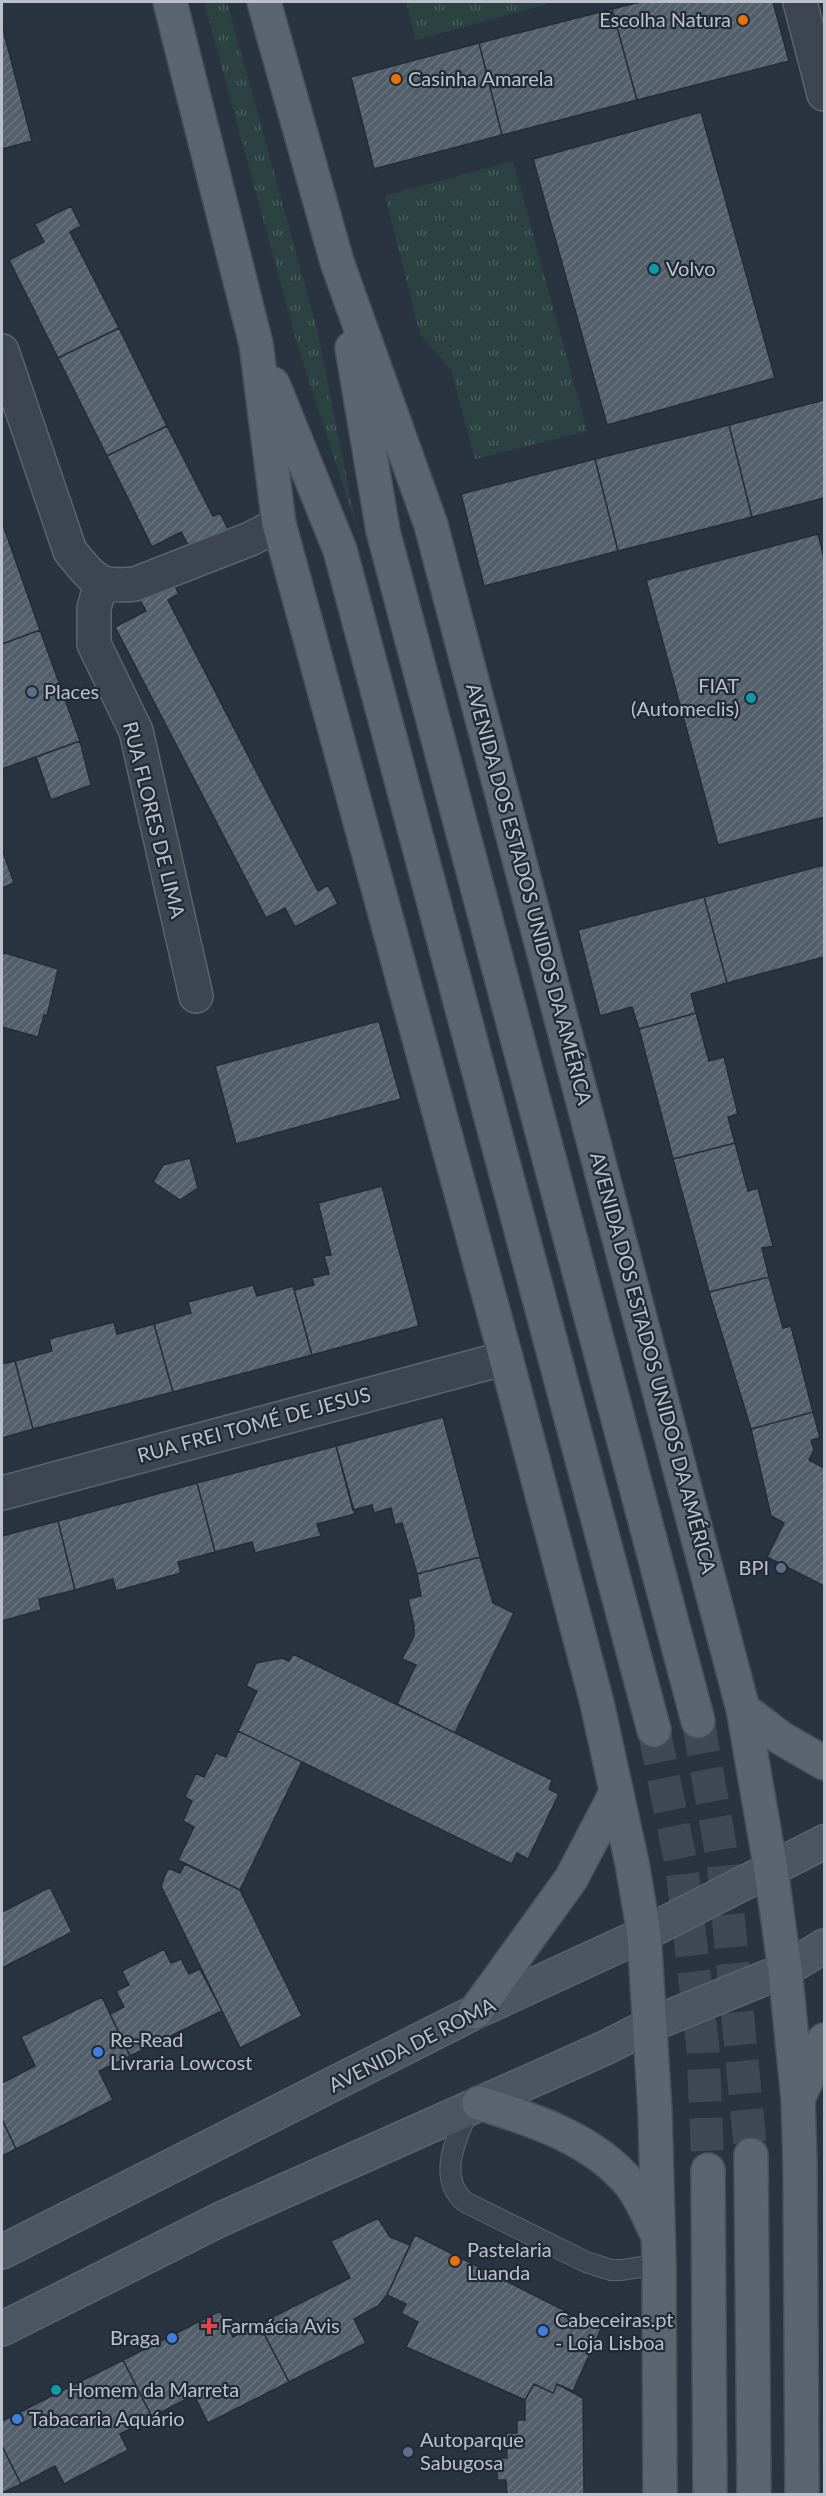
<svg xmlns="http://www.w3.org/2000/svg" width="826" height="2496" font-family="Lato,sans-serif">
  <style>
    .grass { fill: url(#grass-tufts) }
    .building { fill: url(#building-hatch); stroke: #242d37; stroke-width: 1.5 }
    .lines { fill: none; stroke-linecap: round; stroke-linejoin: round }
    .primary-tunnel { stroke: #3f4955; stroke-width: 33; stroke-dasharray: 33 16; stroke-linecap: butt }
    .lane-casing { stroke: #5b646d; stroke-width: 22 }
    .street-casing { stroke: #5b646d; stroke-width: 36 }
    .secondary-casing { stroke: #5b646d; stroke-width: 36 }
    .primary-casing { stroke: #474f59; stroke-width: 36 }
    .lane { stroke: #3d4650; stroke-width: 20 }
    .street { stroke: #3d4650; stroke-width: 33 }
    .secondary { stroke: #4c5663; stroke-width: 33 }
    .primary { stroke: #5b6570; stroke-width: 33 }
    .food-dot { fill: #e8710a; stroke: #222b35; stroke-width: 2 }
    .culture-dot { fill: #0f9aa8; stroke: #222b35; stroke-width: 2 }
    .service-dot { fill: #5c6f8a; stroke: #222b35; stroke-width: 2 }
    .shop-dot { fill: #3f7fe0; stroke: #222b35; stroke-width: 2 }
    .health-dot { fill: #e0444e; stroke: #222b35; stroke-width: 2 }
    .labels { text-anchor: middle; stroke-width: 4.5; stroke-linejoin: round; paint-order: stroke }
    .poi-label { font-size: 20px; fill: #bac1ca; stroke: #222b35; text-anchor: start }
    .street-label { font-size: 20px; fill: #bac1ca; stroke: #222b35 }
  </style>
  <defs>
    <pattern id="grass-tufts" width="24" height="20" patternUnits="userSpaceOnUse" patternTransform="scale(1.5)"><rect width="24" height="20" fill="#2c4242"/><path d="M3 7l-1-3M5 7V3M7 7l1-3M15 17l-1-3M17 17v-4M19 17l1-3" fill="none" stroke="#485c5c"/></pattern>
    <pattern id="building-hatch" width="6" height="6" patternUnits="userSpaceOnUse" patternTransform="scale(1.5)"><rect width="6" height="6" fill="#535f6a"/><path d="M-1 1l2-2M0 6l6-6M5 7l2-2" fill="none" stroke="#6a747e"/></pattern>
  </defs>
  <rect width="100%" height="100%" fill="#293440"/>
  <path class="grass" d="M204 2H227L317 329 356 525 298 347Z
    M406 2H546L547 4 416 40Z
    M513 161 587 431 475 459 451 370 420 334 385 196Z"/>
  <path class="building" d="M640 2H773L789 61 637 100 612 9Z
    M612 9 637 100 502 135 479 43Z
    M2 25 32 141 2 149Z
    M479 43 502 135 374 169 351 77Z
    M701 112 775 378 607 425 533 159Z
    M71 206 81 226 70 232 119 328 58 358 9 260 44 242 35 224Z
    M119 328 167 426 107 456 58 358Z
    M824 400V498L752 517 729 425Z
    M729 425 752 517 618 551 595 459Z
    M167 426 213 516 220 513 228 529 190 548 181 532 152 547 107 456Z
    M595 459 618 551 484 586 461 494Z
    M2 522 40 630 2 644Z
    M818 534 824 558V817L718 845 646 580Z
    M172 581 179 594 168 600 318 891 328 885 338 904 295 927 285 908 266 918 115 627 146 611 139 598Z
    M40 630 80 741 2 769V644Z
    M80 741 91 785 51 800 36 757Z
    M2 849 14 883 2 888Z
    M824 865V957L727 983 704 897Z
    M704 897 727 983 691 994 696 1013 639 1029 632 1007 600 1016 578 930Z
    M2 952 58 969 47 1016 44 1015 38 1037 2 1027Z
    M696 1013 709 1061 724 1057 738 1114 728 1117 735 1143 673 1159 639 1029Z
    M379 1021 401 1099 236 1144 215 1066Z
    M735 1143 748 1191 758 1188 773 1246 762 1248 769 1277 709 1292 673 1159Z
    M190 1158 198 1188 180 1200 153 1182 163 1165Z
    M382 1186 419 1326 312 1355 294 1290 314 1285 312 1278 329 1274 324 1256 331 1255 318 1203Z
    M769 1277 783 1328 791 1326 813 1412 751 1429 709 1292Z
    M253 1285 257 1296 293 1286 312 1355 173 1392 154 1324 191 1313 188 1302Z
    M114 1322 117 1334 154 1324 173 1392 33 1429 15 1361 52 1351 49 1339Z
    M15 1361 33 1429 2 1438V1364Z
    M813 1412 820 1438 811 1440 814 1450 809 1460 824 1468V1586L767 1557 784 1523 771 1516 751 1429Z
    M443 1417 480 1557 417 1574 402 1523 395 1525 391 1508 374 1513 372 1505 353 1510 336 1446Z
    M336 1446 355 1514 317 1524 321 1536 255 1553 252 1542 215 1552 197 1483Z
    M197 1483 215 1552 178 1562 181 1573 116 1591 113 1579 75 1590 58 1521Z
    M58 1521 75 1590 39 1599 41 1610 2 1621V1536Z
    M480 1557 493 1603 514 1613 455 1733 397 1704 416 1665 402 1659 414 1636V1625L408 1599 421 1596 417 1574Z
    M293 1654 552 1780 549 1789 559 1794 528 1859 517 1853 512 1864 238 1731 257 1691 246 1686 256 1663 282 1658 289 1661Z
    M238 1731 302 1762 240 1890 178 1860 194 1827 183 1821 192 1801 185 1797 196 1773 204 1777 216 1753 226 1757Z
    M185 1864 240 1890 302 2016 240 2048 161 1886 168 1868 180 1873Z
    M50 1887 72 1932 2 1968V1912Z
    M164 1949 171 1963 181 1959 189 1974 200 1969 222 2011 130 2056 110 2014 124 2007 116 1991 129 1985 122 1971Z
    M102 1997 130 2056 99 2071 113 2100 16 2149 2 2119V2083L35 2066 21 2037Z
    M2 2119 16 2149 2 2156Z
    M378 2218 390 2237 410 2245 387 2295 378 2306 354 2319 366 2343 289 2382 259 2324 350 2278 331 2241Z
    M415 2235 601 2329 573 2391 557 2384 553 2393 534 2384 525 2400 406 2347 418 2322 401 2313 406 2304 387 2295Z
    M220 2311 233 2337 259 2324 289 2382 208 2423 194 2395 152 2417 123 2360Z
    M123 2360 152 2417 120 2434 128 2450 64 2484 55 2466 21 2484 2 2446V2421Z
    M534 2384 553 2393 557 2384 583 2398 584 2494H507L506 2480H497V2458H507L506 2433H517V2420H525V2400Z
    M2 2446 21 2484 2 2493Z"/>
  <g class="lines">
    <path class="primary-tunnel" d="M698 1721 723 1862 751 2155
      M654 1730 682 1869 703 2049 708 2170"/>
    <g class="lane-casing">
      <path id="lane" d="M469 2108C457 2137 436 2177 465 2202L586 2262 611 2270H622L659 2264"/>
    </g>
    <g class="street-casing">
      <path id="street" d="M800 2 824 94
        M2 351 70 551C93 579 97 588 135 584L250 539 279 524
        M101 583 94 608V644L136 731 196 996
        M2 1493 506 1358"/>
    </g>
    <g class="secondary-casing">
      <path id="secondary" d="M2 2252 475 2012 644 1934 824 1842
        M2 2329 221 2219 607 2047 650 2025 785 1970 824 1946"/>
    </g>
    <g class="primary-casing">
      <path id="primary" d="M170 2 256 344 279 524 506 1358 597 1703 632 1863 644 1934 655 2111 659 2264 660 2494
        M264 2 337 262 431 525 743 1709 771 1870 785 1970 798 2099 800 2162 802 2494
        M352 348 383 531 698 1721
        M273 384 340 550 654 1730
        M743 1709 781 1738 824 1763
        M475 2012 571 1879 616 1793
        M799 2097 824 2040
        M479 2103C534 2120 594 2139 631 2185 641 2198 648 2215 655 2230
        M751 2155 754 2494
        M708 2170 710 2494"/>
    </g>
    <use href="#lane" class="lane"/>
    <use href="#street" class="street"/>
    <use href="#secondary" class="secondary"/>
    <use href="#primary" class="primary"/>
  </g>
  <g class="food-dot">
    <circle cx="743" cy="20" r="6"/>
    <circle cx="396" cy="79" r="6"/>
    <circle cx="455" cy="2261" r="6"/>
  </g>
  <g class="culture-dot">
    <circle cx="654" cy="269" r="6"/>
    <circle cx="751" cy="698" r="6"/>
    <circle cx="56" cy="2390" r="6"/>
  </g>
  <g class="service-dot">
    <circle cx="32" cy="692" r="6"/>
    <circle cx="781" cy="1568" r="6"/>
    <circle cx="408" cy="2452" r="6"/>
  </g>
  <g class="shop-dot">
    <circle cx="98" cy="2052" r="6"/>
    <circle cx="543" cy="2331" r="6"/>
    <circle cx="172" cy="2338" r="6"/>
    <circle cx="17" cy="2419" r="6"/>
  </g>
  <path class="health-dot" d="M206 2317h6v6h6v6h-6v6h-6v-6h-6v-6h6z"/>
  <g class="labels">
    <g class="poi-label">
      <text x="731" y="27" text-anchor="end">Escolha Natura</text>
      <text x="408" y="86">Casinha Amarela</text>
      <text x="666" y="276">Volvo</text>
      <text x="739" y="693" text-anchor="end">FIAT<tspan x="739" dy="23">(Automeclis)</tspan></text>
      <text x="44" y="699">Places</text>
      <text x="769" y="1575" text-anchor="end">BPI</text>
      <text x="110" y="2047">Re-Read<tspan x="110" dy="23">Livraria Lowcost</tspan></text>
      <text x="467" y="2257">Pastelaria<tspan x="467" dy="23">Luanda</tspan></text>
      <text x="555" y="2327">Cabeceiras.pt<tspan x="555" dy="23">- Loja Lisboa</tspan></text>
      <text x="221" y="2333">Farmácia Avis</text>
      <text x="160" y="2345" text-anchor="end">Braga</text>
      <text x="68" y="2397">Homem da Marreta</text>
      <text x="29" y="2426">Tabacaria Aquário</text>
      <text x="420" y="2447">Autoparque<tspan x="420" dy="23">Sabugosa</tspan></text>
    </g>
    <g class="street-label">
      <text transform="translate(154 820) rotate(76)" y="7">RUA FLORES DE LIMA</text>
      <text transform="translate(529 894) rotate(75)" y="7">AVENIDA DOS ESTADOS UNIDOS DA AMÉRICA</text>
      <text transform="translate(653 1363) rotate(75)" y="7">AVENIDA DOS ESTADOS UNIDOS DA AMÉRICA</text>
      <text transform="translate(254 1425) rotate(-15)" y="7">RUA FREI TOMÉ DE JESUS</text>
      <text transform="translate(412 2045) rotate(-27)" y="7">AVENIDA DE ROMA</text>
    </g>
  </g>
  <rect width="826" height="2496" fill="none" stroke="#bac1ca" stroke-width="6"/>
</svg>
